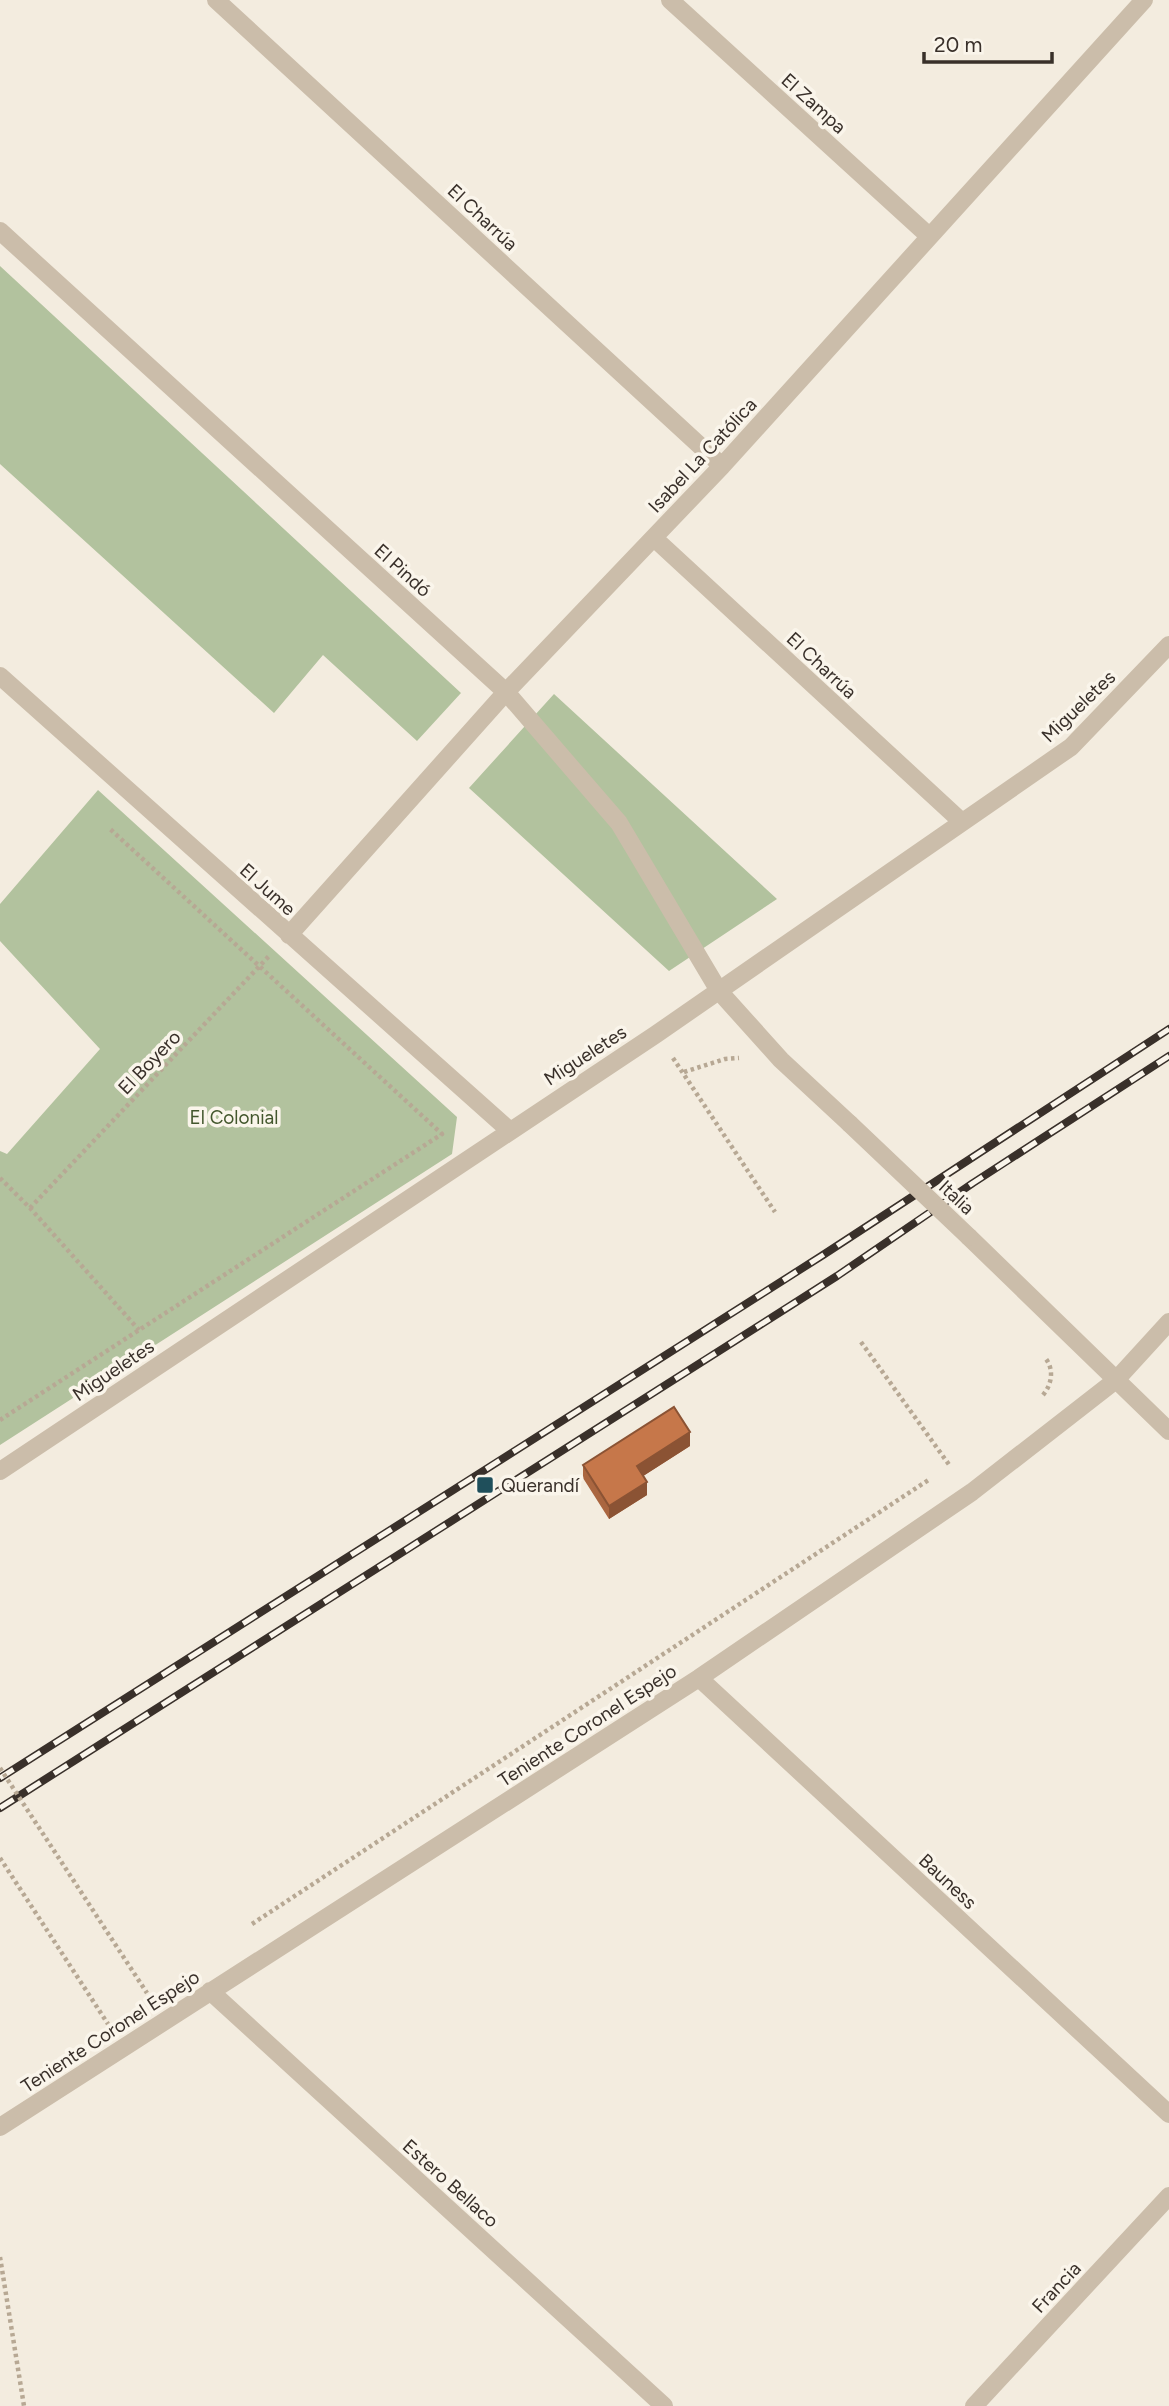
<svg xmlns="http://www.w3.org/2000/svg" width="1169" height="2406" font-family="Figtree,sans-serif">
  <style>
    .green { fill: #b2c29e }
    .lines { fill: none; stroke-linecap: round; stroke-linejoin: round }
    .path { stroke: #b7a894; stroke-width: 4.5; stroke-dasharray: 3.5 3.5; stroke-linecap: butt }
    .minor { stroke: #cbbdaa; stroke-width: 18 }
    .rail-casing { stroke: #39302a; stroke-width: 8 }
    .rail { stroke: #faf5eb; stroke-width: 5; stroke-dasharray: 16; stroke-linecap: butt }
    .path-bridge { stroke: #b7a894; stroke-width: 4.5; stroke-dasharray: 3.5 3.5; stroke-linecap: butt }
    .minor-bridge { stroke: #cbbdaa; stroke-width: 18 }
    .wall { fill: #aa6640 }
    .shaded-wall { fill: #8b5334 }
    .building { fill: #c6774a; stroke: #8b5334; stroke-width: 2 }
    .poi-dot { fill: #1f4f5b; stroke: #faf5eb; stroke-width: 2.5 }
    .labels { text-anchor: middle; stroke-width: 7; stroke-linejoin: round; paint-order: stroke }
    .street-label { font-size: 19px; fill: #39302a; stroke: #faf5eb }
    .park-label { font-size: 19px; fill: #43572d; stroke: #faf5eb }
    .poi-label { font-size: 19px; fill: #39302a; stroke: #faf5eb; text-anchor: start }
  </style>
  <rect width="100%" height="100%" fill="#f3ecdf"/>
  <path class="green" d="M0 266 461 693 417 741 323 655 274 713 0 464Z
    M554 694 777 899 669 971 469 788Z
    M98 790 457 1117 452 1154 0 1445V1151L7 1154 100 1049 0 941V904Z"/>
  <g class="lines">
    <path class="path" d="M673 1058 775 1212
      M684 1072 725 1059 739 1058
      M0 1178 30 1208 139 1330
      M30 1208 270 955
      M861 1342 950 1466
      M1043 1395C1052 1384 1054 1370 1046 1359
      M0 1420 442 1134 109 828
      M0 1858 108 2024
      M252 1924 930 1479
      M0 2257 24 2406"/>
    <path class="minor" d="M216 0 722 466
      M670 0 929 236
      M0 231 506 692 619 823 719 991 781 1060 850 1124
      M654 538 962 822
      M0 676 509 1130
      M289 935 506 692 722 466 1144 0
      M969 1237 1169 1431
      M0 1471 655 1035 1071 747 1169 645
      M699 1678 1169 2114
      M210 1991 664 2406
      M0 2127 699 1678 972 1492 1116 1380 1169 1322
      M974 2406 1169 2196"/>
    <g class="rail-casing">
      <path id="rail" d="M0 1778 823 1255 1169 1029
        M0 1808 837 1276 973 1183 1169 1056"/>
    </g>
    <use href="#rail" class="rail"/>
    <path class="path-bridge" d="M0 1768 147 1993"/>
    <path class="minor-bridge" d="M850 1124 969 1237"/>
  </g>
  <path class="wall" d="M690 1446 643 1476 647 1495 609 1519 583 1478V1465Z"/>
  <path class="shaded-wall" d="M690 1432V1446L637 1480V1466Z
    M647 1482V1495L609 1519V1506Z"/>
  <path class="building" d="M674 1407 690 1432 637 1466 647 1482 609 1506 583 1465Z"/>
  <rect class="poi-dot" x="476" y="1476" width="18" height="18" rx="3.5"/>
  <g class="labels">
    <g class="street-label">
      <text transform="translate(814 103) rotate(42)" y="7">El Zampa</text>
      <text transform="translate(483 217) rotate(43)" y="7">El Charrúa</text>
      <text transform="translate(702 455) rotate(-47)" y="7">Isabel La Católica</text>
      <text transform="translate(403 570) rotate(42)" y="7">El Pindó</text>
      <text transform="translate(822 665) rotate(43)" y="7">El Charrúa</text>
      <text transform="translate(1078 706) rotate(-44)" y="7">Migueletes</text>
      <text transform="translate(268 889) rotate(42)" y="7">El Jume</text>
      <text transform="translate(585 1055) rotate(-33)" y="7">Migueletes</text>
      <text transform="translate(149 1062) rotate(-46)" y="7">El Boyero</text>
      <text transform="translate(957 1197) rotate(43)" y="7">Italia</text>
      <text transform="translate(113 1370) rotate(-34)" y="7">Migueletes</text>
      <text transform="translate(587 1725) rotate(-33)" y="7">Teniente Coronel Espejo</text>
      <text transform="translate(948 1881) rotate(43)" y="7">Bauness</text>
      <text transform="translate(110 2031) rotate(-33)" y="7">Teniente Coronel Espejo</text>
      <text transform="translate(451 2183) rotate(42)" y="7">Estero Bellaco</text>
      <text transform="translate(1056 2287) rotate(-47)" y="7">Francia</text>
    </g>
    <g class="park-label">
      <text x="234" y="1124">El Colonial</text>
    </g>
    <g class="poi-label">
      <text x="501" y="1492">Querandí</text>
    </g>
  </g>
  <path d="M924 52v10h128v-10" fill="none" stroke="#39302a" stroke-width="3.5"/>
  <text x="934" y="52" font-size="21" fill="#39302a" stroke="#faf5eb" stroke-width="5" paint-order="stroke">20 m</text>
</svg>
